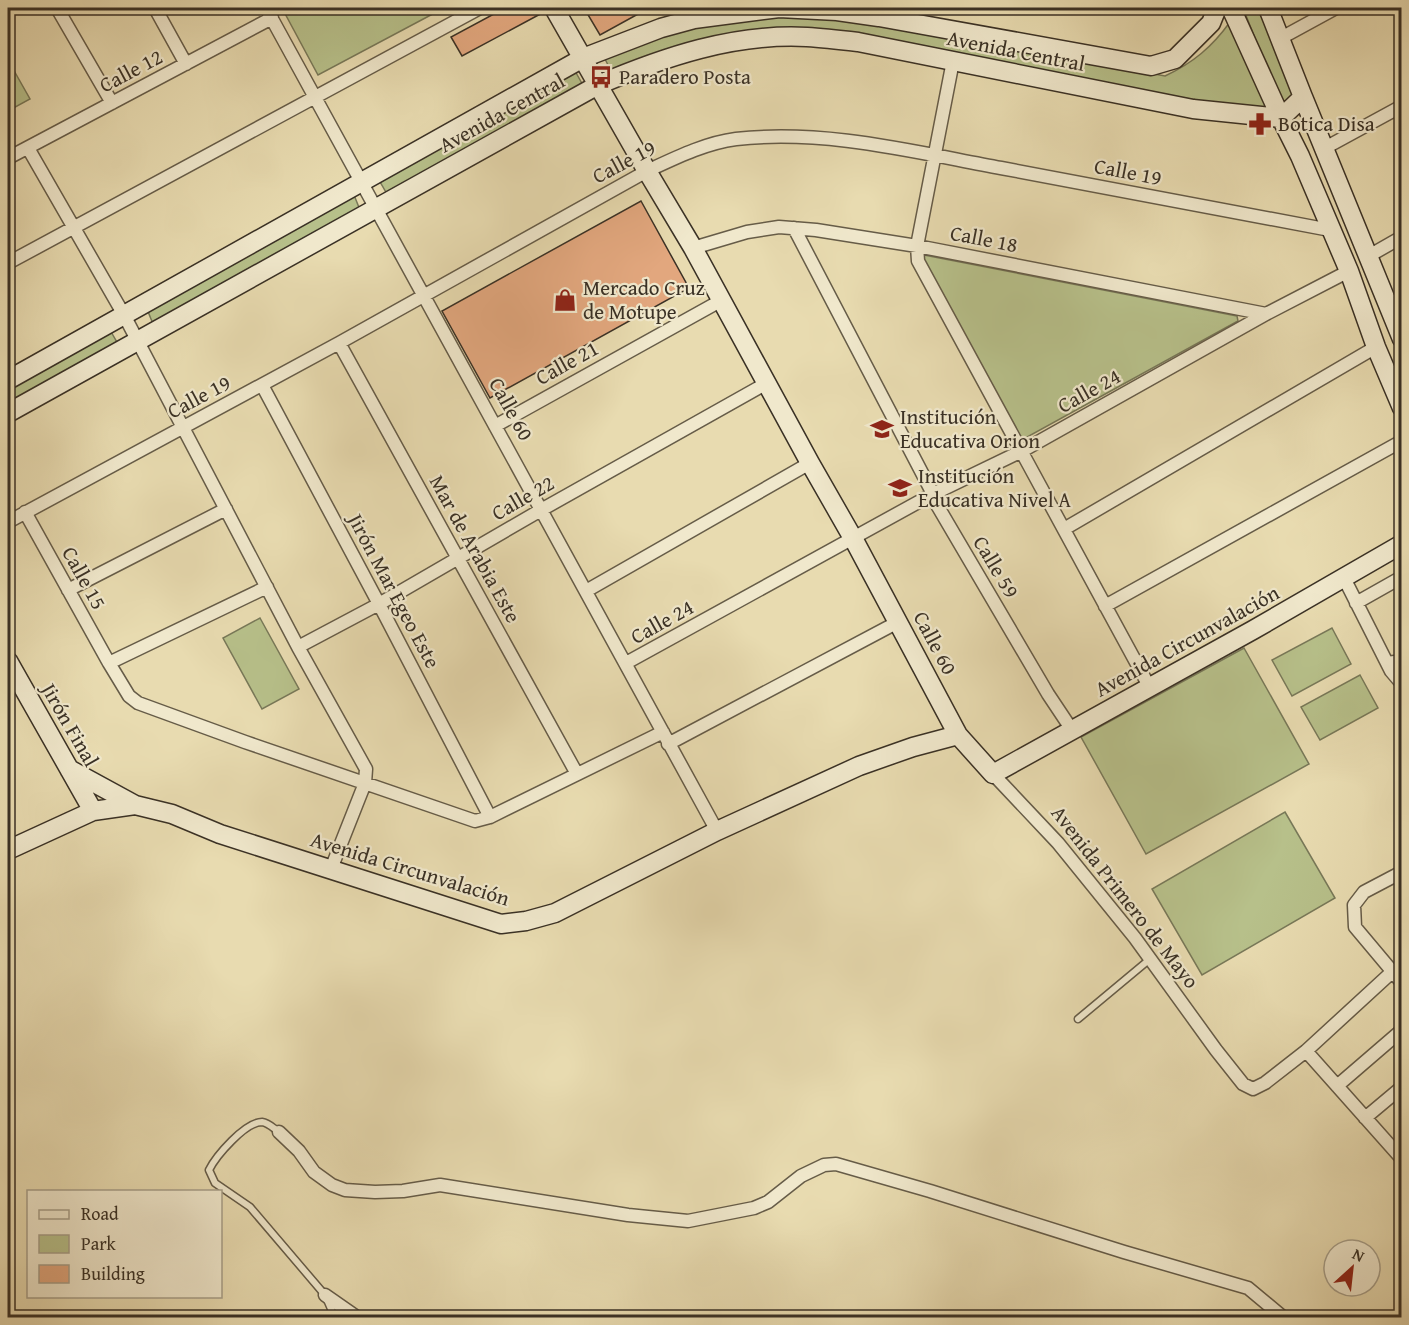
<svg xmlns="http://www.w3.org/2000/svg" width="1409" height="1325" font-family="'Gentium Book Plus',serif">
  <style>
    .green { fill: #b7c08a; stroke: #787858; stroke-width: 1.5 }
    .building { fill: #e2a77e; stroke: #3a3125; stroke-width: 1.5 }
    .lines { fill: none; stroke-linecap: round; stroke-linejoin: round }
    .lane-casing { stroke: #665c48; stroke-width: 9 }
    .street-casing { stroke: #665c48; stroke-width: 15 }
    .secondary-casing { stroke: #3a3125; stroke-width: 21 }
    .lane { stroke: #f0e8cc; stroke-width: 6 }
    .street { stroke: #f0e8cc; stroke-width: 12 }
    .secondary { stroke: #f0e8cc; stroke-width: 18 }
    .labels { text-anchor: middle; stroke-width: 4.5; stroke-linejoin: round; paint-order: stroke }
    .street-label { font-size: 21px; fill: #3a3125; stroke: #f0e8cc }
    .poi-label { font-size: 21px; fill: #3a3125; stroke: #f0e8cc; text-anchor: start }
  </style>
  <rect width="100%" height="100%" fill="#e8dbb0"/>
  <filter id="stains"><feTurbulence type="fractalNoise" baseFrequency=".00333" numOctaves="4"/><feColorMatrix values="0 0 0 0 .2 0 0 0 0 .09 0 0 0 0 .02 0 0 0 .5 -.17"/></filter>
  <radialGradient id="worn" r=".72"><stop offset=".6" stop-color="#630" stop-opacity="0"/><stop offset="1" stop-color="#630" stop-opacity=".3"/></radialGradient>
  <path class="green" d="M282 8H444L318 75Z
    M1243 8H1261L1296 93 1282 106Z
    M814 14 946 35 1165 76C1193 63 1212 47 1230 22L1270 107 1263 111 790 33 613 75 604 57 699 22Z
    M8 60 30 99 8 111Z
    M575 71 584 87 387 194 379 180Z
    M354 195 360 210 153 324 147 309Z
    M924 255 1237 316 1238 321 1020 441 922 259Z
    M110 330 118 344 8 404V387Z
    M260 618 299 689 262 709 223 638Z
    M1332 628 1351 664 1292 696 1272 660Z
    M1244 648 1309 764 1146 854 1081 737Z
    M1360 675 1378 708 1320 740 1301 707Z
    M1285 812 1335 898 1202 975 1152 889Z"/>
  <path class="building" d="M505 8H543L544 12 462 56 451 37Z
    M584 8H649L600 35Z
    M641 201 689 288 490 398 442 311Z"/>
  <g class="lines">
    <g class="lane-casing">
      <path id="lane" d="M1078 1019 1150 959
        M279 1132C273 1128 269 1123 262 1122 245 1122 216 1156 209 1170L215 1183 250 1207 325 1295 335 1318"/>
    </g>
    <g class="street-casing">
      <path id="street" d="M57 8 112 103
        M155 8 186 64
        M266 8 717 831
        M1281 38 1336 8
        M953 61 917 246 918 261 1150 688
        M28 148 124 315 298 647 366 769 365 783 331 869
        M1323 149 1402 106
        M8 158 272 18
        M794 228 933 494 937 505 1048 694 1072 730
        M693 248 747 232 779 227 816 230 917 246 1266 314
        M1367 257 1402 237
        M8 263 480 8
        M339 343 577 774
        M262 385 379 604 490 817
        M495 426 722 300
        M25 512 109 663 129 696 138 703 245 742 475 821 490 817 663 732
        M8 522 339 343 647 171C675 158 705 143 736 139 825 129 914 152 1001 168 1111 189 1221 209 1330 230
        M1064 529 1376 347
        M1344 578 1391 671 1402 684
        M68 590 226 509
        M586 591 810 463
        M1356 603 1402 577
        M1105 606 1402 441
        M298 647 379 604 541 510 767 383
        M109 663 267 587
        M626 663 933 494 1022 451 1266 314 1349 271
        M1387 663 1402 661
        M668 744 898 622
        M993 774 1058 843 1135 938 1216 1050 1243 1084 1253 1089 1265 1083 1306 1051 1392 972
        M1402 872 1364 892 1354 905 1355 927 1402 983
        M1306 1051 1402 1159
        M1337 1086 1402 1030
        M1365 1118 1402 1087
        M279 1132 299 1151 314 1172 332 1185 345 1190 375 1192 403 1191 440 1185 628 1215 688 1221 754 1208 768 1202 801 1176 824 1165 836 1164 930 1191 1124 1252 1248 1288 1284 1318
        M325 1295 358 1318"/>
    </g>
    <g class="secondary-casing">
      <path id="secondary" d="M554 8 647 171 693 248 810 463 854 540 958 735 993 774 1253 630 1402 544
        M1231 8 1281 118 1300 156 1349 271 1376 347 1402 408
        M1268 8 1303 97 1281 118
        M1303 97 1402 339
        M8 380 583 58 661 28 694 19 779 8 837 11 879 17 1151 66 1175 59 1211 23 1217 8
        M8 413 598 85C664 57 734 33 807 37 824 38 841 40 858 42L1193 109 1281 118
        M8 661 93 811
        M69 769 135 805
        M8 850 93 811 135 805 172 814 220 834 501 924 526 921 555 913 717 831 859 766 913 747 958 735"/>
    </g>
    <use href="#lane" class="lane"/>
    <use href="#street" class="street"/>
    <use href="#secondary" class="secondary"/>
  </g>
  <defs>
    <g id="bus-bare" transform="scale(1.8)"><path d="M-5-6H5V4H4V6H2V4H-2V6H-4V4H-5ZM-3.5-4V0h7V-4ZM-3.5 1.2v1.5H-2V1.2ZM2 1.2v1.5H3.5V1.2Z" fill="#8f2418" stroke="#f0e8cc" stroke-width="2.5" paint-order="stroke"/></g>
    <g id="pharmacy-bare" transform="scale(1.8)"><path d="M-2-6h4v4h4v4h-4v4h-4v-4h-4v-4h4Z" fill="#8f2418" stroke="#f0e8cc" stroke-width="2.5" paint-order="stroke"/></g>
    <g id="shop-bare" transform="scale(1.8)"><path d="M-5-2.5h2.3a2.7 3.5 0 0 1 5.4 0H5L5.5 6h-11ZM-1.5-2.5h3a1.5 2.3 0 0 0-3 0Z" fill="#8f2418" stroke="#f0e8cc" stroke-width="2.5" paint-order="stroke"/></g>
    <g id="school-bare" transform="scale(1.8)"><path d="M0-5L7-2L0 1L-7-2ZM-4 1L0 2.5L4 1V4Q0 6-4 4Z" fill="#8f2418" stroke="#f0e8cc" stroke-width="2.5" paint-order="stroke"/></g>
  </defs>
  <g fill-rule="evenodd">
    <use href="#bus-bare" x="601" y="77"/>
    <use href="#pharmacy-bare" x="1260" y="124"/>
    <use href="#shop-bare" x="565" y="300"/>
    <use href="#school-bare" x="882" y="429"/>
    <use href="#school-bare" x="900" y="488"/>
  </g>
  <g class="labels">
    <g class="street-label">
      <text transform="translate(1016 51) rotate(11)" y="7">Avenida Central</text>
      <text transform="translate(131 71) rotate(-28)" y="7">Calle 12</text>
      <text transform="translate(502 113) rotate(-29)" y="7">Avenida Central</text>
      <text transform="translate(624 162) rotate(-28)" y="7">Calle 19</text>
      <text transform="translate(1128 172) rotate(11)" y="7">Calle 19</text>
      <text transform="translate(984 239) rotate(11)" y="7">Calle 18</text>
      <text transform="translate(567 363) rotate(-29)" y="7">Calle 21</text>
      <text transform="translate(1089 391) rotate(-29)" y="7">Calle 24</text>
      <text transform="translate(199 397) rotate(-28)" y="7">Calle 19</text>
      <text transform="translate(511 409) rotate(61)" y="7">Calle 60</text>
      <text transform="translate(523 498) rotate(-30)" y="7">Calle 22</text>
      <text transform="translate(475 549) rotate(61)" y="7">Mar de Arabia Este</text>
      <text transform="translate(996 567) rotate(59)" y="7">Calle 59</text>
      <text transform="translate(84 578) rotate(61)" y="7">Calle 15</text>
      <text transform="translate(394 591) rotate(62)" y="7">Jirón Mar Egeo Este</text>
      <text transform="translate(662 622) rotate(-29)" y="7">Calle 24</text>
      <text transform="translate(1187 641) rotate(-29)" y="7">Avenida Circunvalación</text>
      <text transform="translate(935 643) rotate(62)" y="7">Calle 60</text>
      <text transform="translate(70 725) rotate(60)" y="7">Jirón Final</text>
      <text transform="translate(410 869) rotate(17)" y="7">Avenida Circunvalación</text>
      <text transform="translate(1125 897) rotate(52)" y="7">Avenida Primero de Mayo</text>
    </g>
    <g class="poi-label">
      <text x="619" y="84">Paradero Posta</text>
      <text x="1278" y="131">Botica Disa</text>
      <text x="583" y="295">Mercado Cruz<tspan x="583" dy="24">de Motupe</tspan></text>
      <text x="900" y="424">Institución<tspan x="900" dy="24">Educativa Orion</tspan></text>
      <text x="918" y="483">Institución<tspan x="918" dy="24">Educativa Nivel A</tspan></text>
    </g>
  </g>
  <rect width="1409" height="1325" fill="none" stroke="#e8dbb0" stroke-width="30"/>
  <rect x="9" y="9" width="1391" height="1307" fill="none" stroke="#3a3125" stroke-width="3"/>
  <rect x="15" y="15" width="1379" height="1295" fill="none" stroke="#3a3125" stroke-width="1.5"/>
  <rect x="27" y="1190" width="195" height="108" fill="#f0e8cc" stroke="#a79f89" stroke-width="1.5"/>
  <rect x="39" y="1210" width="30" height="9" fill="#f0e8cc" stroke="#a79f89" stroke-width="1.5"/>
  <text x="81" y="1220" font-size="18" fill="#3a3125">Road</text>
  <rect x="39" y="1235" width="30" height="18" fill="#b7c08a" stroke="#a79f89" stroke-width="1.5"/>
  <text x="81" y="1250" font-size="18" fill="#3a3125">Park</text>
  <rect x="39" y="1265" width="30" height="18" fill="#e2a77e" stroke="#a79f89" stroke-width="1.5"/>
  <text x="81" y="1280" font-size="18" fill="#3a3125">Building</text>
  <g transform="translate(1352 1268) rotate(27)"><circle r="28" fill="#f0e8cc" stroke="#a79f89" stroke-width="1.5"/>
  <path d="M0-4.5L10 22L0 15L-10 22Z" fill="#8f2418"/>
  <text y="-9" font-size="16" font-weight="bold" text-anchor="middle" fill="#3a3125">N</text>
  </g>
  <rect width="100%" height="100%" filter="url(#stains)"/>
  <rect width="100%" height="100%" fill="url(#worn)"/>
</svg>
